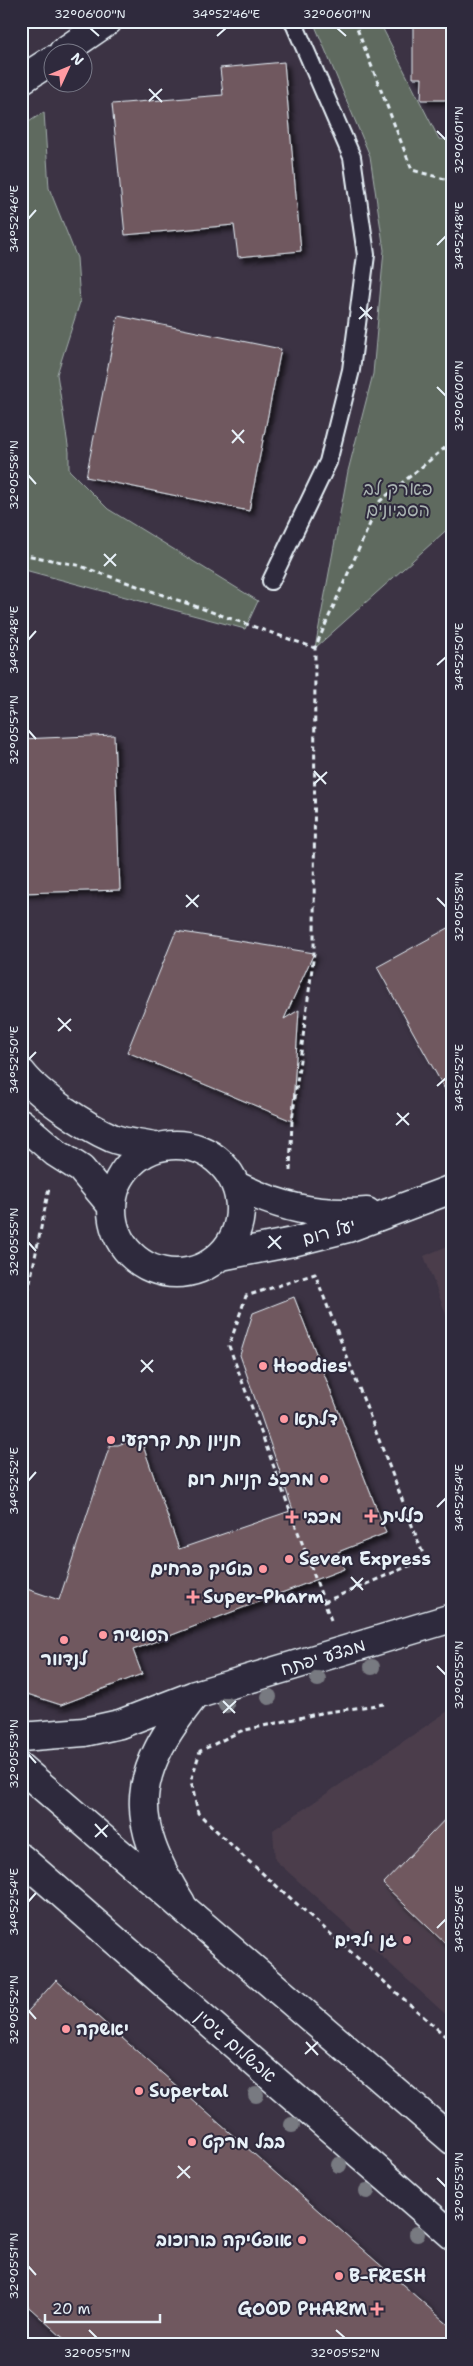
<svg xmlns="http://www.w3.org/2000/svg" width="473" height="2366" font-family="'Shantell Sans','Playpen Sans Hebrew',sans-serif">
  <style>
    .built { fill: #4b3e4c }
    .green { fill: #5e6a5f; stroke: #a3aeac }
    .building { fill: #6f585f; stroke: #e8f1f8; filter: url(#shadow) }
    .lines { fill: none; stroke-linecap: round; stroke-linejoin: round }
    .lane-casing { stroke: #e8f1f8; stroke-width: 20 }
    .street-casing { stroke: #e8f1f8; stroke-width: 31 }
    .secondary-casing { stroke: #e8f1f8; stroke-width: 31 }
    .path { stroke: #e8f1f8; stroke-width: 3; stroke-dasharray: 5 4; stroke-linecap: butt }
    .lane { stroke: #2f2a3d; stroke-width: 16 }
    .street { stroke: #2f2a3d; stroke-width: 28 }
    .secondary { stroke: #2f2a3d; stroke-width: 28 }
    .tree { fill: #787a81 }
    .ticks { fill: none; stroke: #e8f1f8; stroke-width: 2 }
    .poi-dot { fill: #ff9aa2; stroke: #2f2a3d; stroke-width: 2 }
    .labels { text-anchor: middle; stroke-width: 4; stroke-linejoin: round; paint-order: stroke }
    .park-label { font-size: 18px; fill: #aab4b3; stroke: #2f2a3d }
    .street-label { font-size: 18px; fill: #e8f1f8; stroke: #2f2a3d }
    .poi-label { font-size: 18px; font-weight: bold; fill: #e8f1f8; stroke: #2f2a3d; text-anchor: start }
    .neatline { fill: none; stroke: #e8f1f8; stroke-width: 2 }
    .ticks-label { font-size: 12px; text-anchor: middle; fill: #e8f1f8 }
  </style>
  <defs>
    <filter id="shadow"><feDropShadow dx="4.5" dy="4.5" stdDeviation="2.5" flood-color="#0009"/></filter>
  </defs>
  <rect width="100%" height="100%" fill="#3c3344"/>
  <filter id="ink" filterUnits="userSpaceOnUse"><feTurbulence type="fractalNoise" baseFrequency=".02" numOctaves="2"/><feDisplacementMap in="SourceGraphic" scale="10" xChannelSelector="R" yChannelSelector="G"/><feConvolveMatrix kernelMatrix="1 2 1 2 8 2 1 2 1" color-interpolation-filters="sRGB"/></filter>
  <g filter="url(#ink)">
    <path class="built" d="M452 1244V1330L424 1256Z
      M448 1711H452V2020L275 1860 273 1830Z"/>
    <path class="green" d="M313 21H379L439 139 452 140V525L315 648 348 471 373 374 384 250 370 156Z
      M44 112 49 188 77 258 80 302 57 374 69 452V470L108 509 258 601 245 629 21 569V127Z"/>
    <path class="building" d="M413 21H452V100H421L422 78H413Z
      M284 62 301 251 238 257 234 225 125 235 112 104 223 95 220 68Z
      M118 316 281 349 249 511 86 477Z
      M114 735 120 890 21 893V739Z
      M452 926V1102L377 967Z
      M176 931 314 953 284 1019 299 1010 292 1121 127 1052Z
      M294 1297 386 1533 338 1552 344 1569 133 1650 142 1674 61 1705 21 1692V1587L59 1600 110 1445H118L140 1437 179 1549 293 1510 240 1355 253 1313Z
      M452 1812V1950L383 1884Z
      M56 1980 452 2328V2345H71L21 2300V2019Z"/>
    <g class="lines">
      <g class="lane-casing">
        <path id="lane" d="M271 581 328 462 351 370 366 255 352 157 293 21"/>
      </g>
      <g class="street-casing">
        <path id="street" d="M21 1072C39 1096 85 1126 112 1138 124 1143 140 1144 154 1147
          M21 1123 56 1153 81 1169 112 1206
          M112 1209a64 64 0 1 1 128 0a64 64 0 1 1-128 0Z
          M237 1186C282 1208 317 1216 367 1212
          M221 1256 293 1242 348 1228 452 1189
          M21 1737 84 1732 120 1724 195 1695 452 1618
          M181 1903C127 1816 132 1774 195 1695"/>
      </g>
      <g class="secondary-casing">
        <path id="secondary" d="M63 52 108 21
          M21 80 52 60
          M21 1768 452 2140
          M21 1858 452 2235"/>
      </g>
      <path class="path" d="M354 21 412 170 452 181
        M21 554 77 565 315 648
        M290 1171 292 1121 314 953 315 648 380 501 452 442
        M21 1327 49 1188
        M324 1602 425 1559 315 1274 246 1296 229 1346 324 1602 331 1620
        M384 1704 321 1713 241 1731 200 1751 191 1781 198 1813 243 1856 452 2042"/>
      <use href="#lane" class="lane"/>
      <use href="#street" class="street"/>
      <use href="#secondary" class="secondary"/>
    </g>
    <g class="tree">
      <circle cx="372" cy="1667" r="8"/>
      <circle cx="318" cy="1679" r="8"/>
      <circle cx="269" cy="1697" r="8"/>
      <circle cx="226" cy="1705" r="8"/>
      <circle cx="256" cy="2095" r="8"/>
      <circle cx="292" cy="2125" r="8"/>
      <circle cx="339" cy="2165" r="8"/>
      <circle cx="367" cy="2191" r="8"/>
      <circle cx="417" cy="2234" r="8"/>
    </g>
  </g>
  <path class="ticks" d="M90 28 99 36M337 28 346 36M217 36 226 28M149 89 162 102M149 101 162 89M437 131 446 140M28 219 36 210M437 245 446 236M360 307 372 319M359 319 372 307M437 387 446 396M232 430 244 443M232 443 244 430M28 475 36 484M104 554 116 566M104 566 116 554M28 640 36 631M437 665 446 657M28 730 36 739M314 771 326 784M314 784 327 772M186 895 198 907M437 898 446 907M186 907 199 895M58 1018 71 1031M58 1031 71 1019M28 1060 36 1052M437 1086 446 1078M397 1113 409 1125M396 1125 409 1113M269 1236 281 1249M28 1242 36 1251M268 1248 281 1236M141 1360 153 1372M141 1372 153 1360M28 1481 36 1472M437 1507 446 1498M351 1577 363 1590M351 1590 363 1578M437 1666 446 1675M223 1701 235 1713M223 1713 236 1701M28 1754 36 1763M95 1824 107 1837M95 1837 108 1825M28 1902 36 1893M437 1928 446 1919M28 2010 36 2019M306 2042 318 2055M305 2054 318 2042M178 2166 190 2178M177 2178 190 2166M437 2178 446 2187M28 2266 36 2275M89 2330 97 2338M336 2330 345 2338"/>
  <g class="poi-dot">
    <circle cx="263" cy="1366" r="5"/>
    <circle cx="284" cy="1419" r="5"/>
    <circle cx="111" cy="1440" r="5"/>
    <circle cx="324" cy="1479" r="5"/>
    <path d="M368.5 1508.5h5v5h5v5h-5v5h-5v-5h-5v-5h5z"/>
    <path d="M289.5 1509.5h5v5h5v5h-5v5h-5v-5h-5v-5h5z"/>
    <circle cx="289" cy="1559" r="5"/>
    <circle cx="263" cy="1569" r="5"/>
    <path d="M190.5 1589.5h5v5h5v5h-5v5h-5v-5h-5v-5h5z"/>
    <circle cx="103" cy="1635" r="5"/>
    <circle cx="64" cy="1640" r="5"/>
    <circle cx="407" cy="1940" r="5"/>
    <circle cx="66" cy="2029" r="5"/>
    <circle cx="139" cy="2091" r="5"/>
    <circle cx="192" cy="2142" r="5"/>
    <circle cx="302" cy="2240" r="5"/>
    <circle cx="339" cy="2276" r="5"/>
    <path d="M374.5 2301.5h5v5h5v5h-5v5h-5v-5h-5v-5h5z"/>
  </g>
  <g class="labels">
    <g class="park-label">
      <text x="398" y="495">פארק לב<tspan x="398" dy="21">הסביונים</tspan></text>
    </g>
    <g class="street-label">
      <text transform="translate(329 1232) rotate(-16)" y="6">יעל רום</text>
      <text transform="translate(323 1657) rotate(-17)" y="6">מבצע יפתח</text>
      <text transform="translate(236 2046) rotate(41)" y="6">אבשלום גיסין</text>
    </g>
    <g class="poi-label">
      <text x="273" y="1372">Hoodies</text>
      <text x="294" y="1425">דלתא</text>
      <text x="121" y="1446">חניון תת קרקעי</text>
      <text x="314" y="1485" text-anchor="end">מרכז קניות רום</text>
      <text x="382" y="1522">כללית</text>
      <text x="303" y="1523">מכבי</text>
      <text x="299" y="1565">Seven Express</text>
      <text x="253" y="1575" text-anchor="end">בוטיק פרחים</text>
      <text x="203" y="1603">Super-Pharm</text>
      <text x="113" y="1641">הסושיה</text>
      <text x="64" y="1665" text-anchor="middle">לנדוור</text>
      <text x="397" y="1946" text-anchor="end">גן ילדים</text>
      <text x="76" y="2035">יאשקה</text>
      <text x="149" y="2097">Supertal</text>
      <text x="202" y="2148">בבל מרקט</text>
      <text x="292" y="2246" text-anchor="end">אופטיקה בורוכוב</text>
      <text x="349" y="2282">B-FRESH</text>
      <text x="367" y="2315" text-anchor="end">GOOD PHARM</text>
    </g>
  </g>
  <rect width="473" height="2366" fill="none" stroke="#2f2a3d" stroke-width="55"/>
  <g transform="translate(68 68) rotate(46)"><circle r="24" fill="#2f2a3d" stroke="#797a88"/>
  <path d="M0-4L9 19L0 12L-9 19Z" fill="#ff9aa2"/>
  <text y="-8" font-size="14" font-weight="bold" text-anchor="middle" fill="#e8f1f8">N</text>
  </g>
  <path d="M45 2314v8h115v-8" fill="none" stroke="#e8f1f8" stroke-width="2.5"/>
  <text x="52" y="2314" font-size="15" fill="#e8f1f8" stroke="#2f2a3d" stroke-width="4" paint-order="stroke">20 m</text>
  <rect x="28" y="28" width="418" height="2310" class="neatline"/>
  <g class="ticks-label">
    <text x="90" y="18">32°06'00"N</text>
    <text x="226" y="18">34°52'46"E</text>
    <text x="337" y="18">32°06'01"N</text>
    <text transform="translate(459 140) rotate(-90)" y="4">32°06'01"N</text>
    <text transform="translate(14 219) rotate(-90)" y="4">34°52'46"E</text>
    <text transform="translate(459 236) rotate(-90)" y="4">34°52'48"E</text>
    <text transform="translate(459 396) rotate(-90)" y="4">32°06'00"N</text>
    <text transform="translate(14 475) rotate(-90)" y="4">32°05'58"N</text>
    <text transform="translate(14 640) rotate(-90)" y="4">34°52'48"E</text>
    <text transform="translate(459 657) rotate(-90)" y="4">34°52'50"E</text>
    <text transform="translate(14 730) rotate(-90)" y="4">32°05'57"N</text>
    <text transform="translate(459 907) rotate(-90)" y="4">32°05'58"N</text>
    <text transform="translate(14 1060) rotate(-90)" y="4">34°52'50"E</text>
    <text transform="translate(459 1078) rotate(-90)" y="4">34°52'52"E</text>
    <text transform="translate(14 1242) rotate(-90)" y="4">32°05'55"N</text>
    <text transform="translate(14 1481) rotate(-90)" y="4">34°52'52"E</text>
    <text transform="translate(459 1498) rotate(-90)" y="4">34°52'54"E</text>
    <text transform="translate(459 1675) rotate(-90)" y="4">32°05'55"N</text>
    <text transform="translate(14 1754) rotate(-90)" y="4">32°05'53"N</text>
    <text transform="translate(14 1902) rotate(-90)" y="4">34°52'54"E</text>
    <text transform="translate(459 1919) rotate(-90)" y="4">34°52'56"E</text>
    <text transform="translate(14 2010) rotate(-90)" y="4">32°05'52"N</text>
    <text transform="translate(459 2187) rotate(-90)" y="4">32°05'53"N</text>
    <text transform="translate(14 2266) rotate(-90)" y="4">32°05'51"N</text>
    <text x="97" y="2357">32°05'51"N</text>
    <text x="345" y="2357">32°05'52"N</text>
  </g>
</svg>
